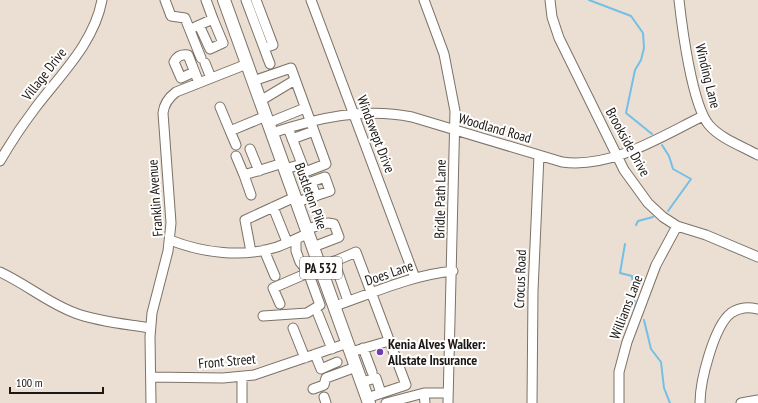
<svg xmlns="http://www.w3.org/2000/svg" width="758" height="403" font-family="'PT Sans Narrow',sans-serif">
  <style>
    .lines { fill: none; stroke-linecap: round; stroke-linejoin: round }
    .stream { stroke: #74bfe5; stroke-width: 2 }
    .minor-casing { stroke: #7c7267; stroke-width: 11 }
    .major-casing { stroke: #7c7267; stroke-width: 14 }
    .minor { stroke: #fff; stroke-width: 9 }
    .major { stroke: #fff; stroke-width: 12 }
    .poi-dot { fill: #713bb1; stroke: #fff; stroke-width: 1.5 }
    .labels { text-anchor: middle; stroke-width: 4; stroke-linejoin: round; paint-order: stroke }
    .shield { fill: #fff; stroke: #605d5a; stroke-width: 1 }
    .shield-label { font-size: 13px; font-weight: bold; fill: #1c1713 }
    .street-label { font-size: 14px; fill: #1c1713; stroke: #fff }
    .poi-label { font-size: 14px; font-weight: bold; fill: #1c1713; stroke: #fff; text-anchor: start }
  </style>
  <rect width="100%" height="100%" fill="#ebdfd3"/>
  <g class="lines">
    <path class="stream" d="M589 0 631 16 643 33 644 48 641 60 635 70 626 113 652 134
      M662 145 669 156 673 169 691 179 668 211
      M636 225 638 221 653 217
      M625 244 620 273 632 276 635 307
      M644 320 651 349 661 362 664 388 670 403"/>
    <g class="minor-casing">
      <path id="minor" d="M165 0 171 16 185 18 201 58
        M246 0 264 48 273 45 256 0
        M311 0 415 278
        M424 0 444 54 455 111 448 403
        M550 0 552 17 559 38 624 170 648 203 663 217 677 226 706 235 758 257
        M679 0C682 27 692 105 709 125 721 139 742 146 758 155
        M199 25 210 49 223 43 213 19
        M195 27 213 19 206 0
        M264 48 270 64
        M205 63 211 78
        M194 72 181 78 174 62C177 56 182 54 188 55L199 83
        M253 81 291 68 326 164 305 172 302 164
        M260 101 295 80
        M220 107 230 131
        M268 123 305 108
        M272 133C317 118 364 107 412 117L562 162C611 169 660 137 703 116
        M292 139 314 131
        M236 145 230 131 266 116
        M250 149 259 171
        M236 156 244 175
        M0 161C11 142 23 124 36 107 61 74 94 43 102 0
        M285 169 302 164 288 128
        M251 195 244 175 283 163
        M297 202 330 191 325 177 311 182 316 196
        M273 207 287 242
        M307 229 328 223 334 224 339 237 313 247
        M170 240C203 253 242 258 277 247 288 243 298 238 309 233
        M264 250 275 276
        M251 252 245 220 295 197
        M334 261 348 301
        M0 272C26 284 48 303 75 313 99 322 126 324 150 328
        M280 304 273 288 356 252 406 385 367 398
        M335 306C373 293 412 275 453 271
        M318 314 332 349
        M263 316 307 313 320 305 308 272 300 262 296 251V239
        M293 328 305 358
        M363 348 372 372
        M351 352 389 341
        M315 354 321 369 337 362
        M151 377 223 378 254 375 348 343
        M362 382 376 378 381 393
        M313 389 324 385 326 378 356 367
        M324 397 326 403
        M151 403 150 337 152 313 168 251 171 223 163 113C164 104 168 98 176 92L247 64
        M242 403V377
        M386 403 424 393
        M425 403 424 393H448
        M532 403 533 291 539 155
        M619 403V372L627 342 656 265 677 226
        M700 403C700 381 714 326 731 313 740 307 748 307 758 309
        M741 403 758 400"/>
    </g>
    <g class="major-casing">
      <path id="major" d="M224 0 369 403"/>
    </g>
    <use href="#minor" class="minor"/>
    <use href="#major" class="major"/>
  </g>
  <circle class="poi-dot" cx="380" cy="352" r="4"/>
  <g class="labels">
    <rect class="shield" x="300" y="257" width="42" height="22" rx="3"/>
    <g class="shield-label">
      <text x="321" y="273">PA 532</text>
    </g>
    <g class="street-label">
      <text transform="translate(44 74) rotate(-52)" y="5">Village Drive</text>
      <text transform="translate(708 76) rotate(76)" y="5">Winding Lane</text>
      <text transform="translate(495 128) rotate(16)" y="5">Woodland Road</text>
      <text transform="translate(376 134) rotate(69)" y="5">Windswept Drive</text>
      <text transform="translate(628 142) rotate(61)" y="5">Brookside Drive</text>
      <text transform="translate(311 196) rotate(70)" y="5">Bustleton Pike</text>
      <text transform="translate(155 198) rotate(-94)" y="5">Franklin Avenue</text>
      <text transform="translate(440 199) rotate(-89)" y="5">Bridle Path Lane</text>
      <text transform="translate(389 273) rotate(-19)" y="5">Does Lane</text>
      <text transform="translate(520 279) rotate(-88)" y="5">Crocus Road</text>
      <text transform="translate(626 307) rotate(-69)" y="5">Williams Lane</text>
      <text transform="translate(227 361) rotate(-5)" y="5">Front Street</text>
    </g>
    <g class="poi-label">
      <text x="388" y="349">Kenia Alves Walker:<tspan x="388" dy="16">Allstate Insurance</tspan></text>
    </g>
  </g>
  <path d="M10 387v6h93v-6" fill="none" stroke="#1c1713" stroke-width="2"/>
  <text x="16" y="387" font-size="12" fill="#1c1713" stroke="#ffffff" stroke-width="3" paint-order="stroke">100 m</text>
</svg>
